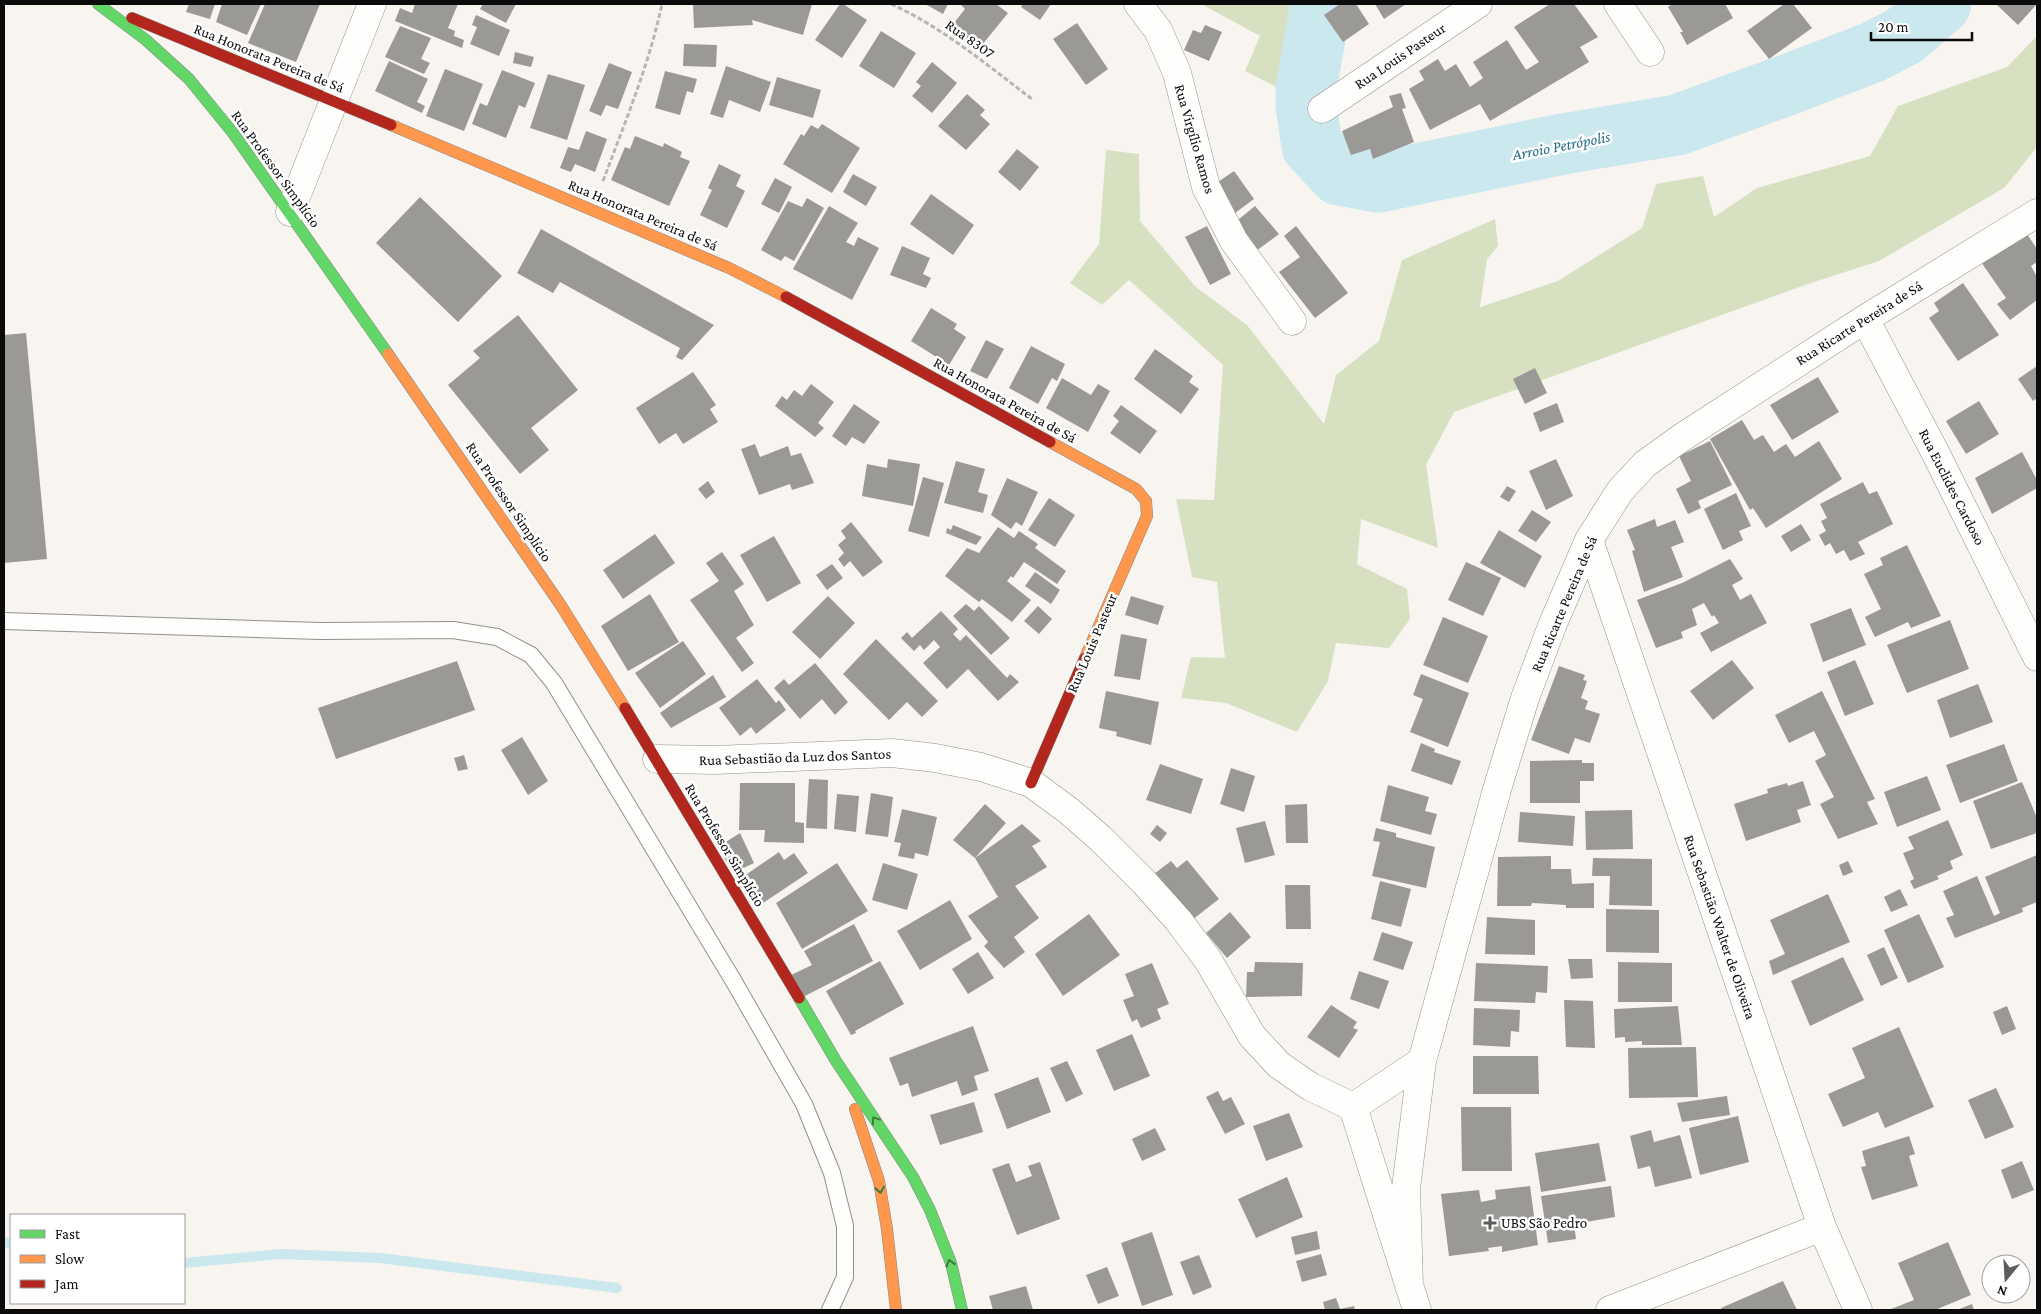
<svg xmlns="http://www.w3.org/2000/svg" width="2041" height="1314" font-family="'Crimson Pro',serif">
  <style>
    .forest { fill: #d7e1c2 }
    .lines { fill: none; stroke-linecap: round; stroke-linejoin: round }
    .stream { stroke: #cae8ee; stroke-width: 10 }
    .river { stroke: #cae8ee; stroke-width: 61 }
    .building { fill: #9b9996 }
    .lane-casing { stroke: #92908e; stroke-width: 18 }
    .street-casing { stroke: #92908e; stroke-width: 29 }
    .fast-casing { stroke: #888785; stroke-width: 12 }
    .slow-casing { stroke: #888785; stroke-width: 12 }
    .jam-casing { stroke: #888785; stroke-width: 12 }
    .path { stroke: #b7b6b5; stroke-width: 3; stroke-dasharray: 5 2.5; stroke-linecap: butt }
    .lane { stroke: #fefefd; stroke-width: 16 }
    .street { stroke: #fefefd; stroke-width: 28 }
    .fast { stroke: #63d668; stroke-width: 11 }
    .slow { stroke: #ff974d; stroke-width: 11 }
    .jam { stroke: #b3261e; stroke-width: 11 }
    .oneway { stroke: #3b7b3e }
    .poi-dot { fill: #5e5d5b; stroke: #fff; stroke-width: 2 }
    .labels { text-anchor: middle; stroke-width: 5; stroke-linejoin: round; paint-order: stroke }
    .street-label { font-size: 15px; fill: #0b0b0b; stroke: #fff }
    .poi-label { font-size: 15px; fill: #0b0b0b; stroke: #fff; text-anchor: start }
    .water-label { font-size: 16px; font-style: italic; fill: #266f8b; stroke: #fff }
  </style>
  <rect width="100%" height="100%" fill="#f8f5f0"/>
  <path class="forest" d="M1201 4H1304L1307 37 1284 91 1245 71 1260 36Z
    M2037 36V147L2004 188 1879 261 1808 284 1454 412 1426 465 1438 548 1361 519 1357 564 1407 589 1410 619 1389 648 1336 643 1328 681 1297 732 1226 703 1181 698 1191 657 1225 658 1217 582 1192 577 1176 499 1214 500 1223 365 1129 280 1102 305 1070 283 1099 244 1106 150 1139 154 1140 221 1196 287 1247 325 1324 424 1336 375 1379 341 1402 260 1495 219 1498 246 1487 259 1480 307 1558 281 1642 228 1656 184 1703 176 1714 217 1757 188 1870 156 1898 106 2007 67Z"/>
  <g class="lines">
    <path class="stream" d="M4 1242 11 1244
      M184 1263 281 1254 380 1258 617 1288"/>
    <path class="river" d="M1321 4 1306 89V106L1312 146 1339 175 1378 182 1563 144 1677 125 1787 85 1873 52 1904 36 1941 4"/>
  </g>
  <path class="building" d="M189 4H215L210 19 186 12Z
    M222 4H261L247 35 216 22Z
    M265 4H320L296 62 248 43Z
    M415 4H458L448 28 455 31 454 36 464 40 462 48 395 21 400 8 412 13Z
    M483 4H516L506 23 480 9Z
    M693 4H812L803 35 752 20 753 25 694 28Z
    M840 4H843L867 20 842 58 815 40Z
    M925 4H948L943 14Z
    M962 4H996L1008 13 978 50 950 28 965 9 961 5Z
    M1023 4H1051L1040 20 1021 7Z
    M1340 4H1356L1369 24 1343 42 1324 15Z
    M1375 4H1406L1384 19Z
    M1550 4H1574L1598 37 1580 47 1589 62 1490 121 1480 104 1430 130 1409 89 1424 80 1419 71 1438 59 1445 71 1456 64 1470 87 1483 78 1473 62 1507 40 1526 70 1539 62 1514 27Z
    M1672 4H1725L1733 18 1687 45 1680 32H1683L1668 7Z
    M1784 4H1793L1812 28 1769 59 1747 31Z
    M1996 4H2037L2018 25Z
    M476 15 510 30 499 56 470 44 477 27 472 25Z
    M1077 23 1108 69 1086 85 1053 39Z
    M1205 25 1222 32 1209 61 1184 50 1193 30 1201 33Z
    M400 26 431 38 421 59 430 63 424 74 385 57Z
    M881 31 916 53 894 88 859 66Z
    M684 44 717 45 716 67 683 66Z
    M515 52 534 57 531 67 513 63Z
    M389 61 428 79 417 102 425 106 422 113 375 91Z
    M932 62 957 83 932 113 912 96 921 86 916 82Z
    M609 63 632 72 618 109 606 105 601 116 589 111Z
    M726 66 771 82 760 112 729 100 723 118 710 114Z
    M445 69 483 84 464 131 426 116Z
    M502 70 535 83 525 108 519 105 506 138 472 124 480 103 487 106Z
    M665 71 697 79 693 93 687 91 680 115 655 108Z
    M548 74 585 85 567 140 530 128Z
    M777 77 821 90 813 118 769 105Z
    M1401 93 1406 108 1402 109 1414 142 1373 159 1370 149 1351 155 1342 131 1393 107 1389 96Z
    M967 94 985 110 980 115 990 124 966 150 938 126Z
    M822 124 860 148 832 193 783 164 801 134 804 136 811 125 818 129Z
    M586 131 607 139 595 172 575 164 571 172 560 168 568 147 579 150Z
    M635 136 663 147 664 143 682 152 680 157 690 161 669 206 611 180 625 147 630 149Z
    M1017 149 1039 167 1020 191 998 172Z
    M719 164 741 175 736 186 745 191 727 228 700 215 712 190 708 188Z
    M1234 171 1254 199 1235 213 1215 184Z
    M853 174 877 187 866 206 843 192Z
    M775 178 792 187 779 213 761 204Z
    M931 194 974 225 953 255 910 224Z
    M420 197 502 276 458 322 376 243Z
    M807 198 824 208 794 261 785 256 781 261 761 250 788 201 802 207Z
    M829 206 858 223 846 242 854 246 858 237 879 248 852 300 793 269Z
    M1255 206 1279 234 1256 251 1233 224Z
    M1207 226 1231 274 1210 285 1185 237Z
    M1296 226 1348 293 1315 318 1279 272 1300 257 1284 236Z
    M541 229 714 325 682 360 676 357 680 348 560 282 553 293 517 273Z
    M2025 231 2037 249V262L2031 266 2037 277V300L2010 320 1997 304 2006 298 1981 262Z
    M902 246 930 258 923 274 931 278 926 288 890 275Z
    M1963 283 1999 335 1958 361 1929 318 1939 311 1934 303Z
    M931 308 957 324 954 329 966 337 949 365 911 341Z
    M518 315 578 390 531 428 549 450 520 474 448 385 480 358 473 351Z
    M26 333 47 559 4 563V335Z
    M986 340 1004 349 987 379 970 371Z
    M1031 346 1065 364 1057 381 1052 378 1038 404 1009 388Z
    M1155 349 1193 376 1189 382 1199 389 1181 414 1134 379Z
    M2037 366V398L2033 401 2018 379Z
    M1535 368 1547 393 1525 404 1513 379Z
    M693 372 716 405 710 409 718 422 683 444 676 433 659 444 636 408Z
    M1818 377 1839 412 1792 440 1770 405Z
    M1062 378 1091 395 1098 384 1110 391 1088 432 1046 408Z
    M811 384 834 402 818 423 824 428 815 437 775 406 782 396 787 400 794 390 802 396Z
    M1979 401 1999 434 1966 454 1946 421Z
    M1557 403 1564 422 1540 432 1533 413Z
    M854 404 880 422 864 444 852 437 846 446 832 436Z
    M1121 405 1157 431 1140 454 1110 433 1119 421 1113 416Z
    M1742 420 1754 440 1763 435 1774 452 1786 444 1795 457 1819 441 1842 479 1766 528 1753 508 1750 510 1710 439Z
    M1710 441 1732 485 1698 501 1701 508 1688 514 1676 489 1691 481 1679 456Z
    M755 444 760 457 788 446 791 456 801 453 814 483 792 490 790 484 759 495 741 449Z
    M2022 452 2037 480V488L1992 514 1975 478Z
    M888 459 920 464 913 506 862 496 867 464 887 468Z
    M1556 459 1573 496 1546 510 1529 471Z
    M956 461 985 469 978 492 988 495 983 513 944 503Z
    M923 477 944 483 929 537 908 531Z
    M1007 478 1038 492 1022 526 1016 522 1011 529 991 515Z
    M708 481 715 492 706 499 698 489Z
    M1863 482 1869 494 1877 491 1893 524 1858 542 1865 554 1850 561 1844 550 1836 554 1830 543 1825 546 1819 535 1826 531 1821 521 1827 518 1820 504Z
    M1507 486 1516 491 1509 502 1500 497Z
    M1736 493 1751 526 1739 531 1743 540 1723 550 1704 509Z
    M1049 498 1075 515 1055 547 1028 530Z
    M1532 510 1551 522 1536 542 1518 531Z
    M1655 519 1657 527 1675 520 1684 542 1671 547 1683 577 1644 592 1632 551 1635 550 1627 530Z
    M851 522 883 562 863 577 850 561 844 567 838 559 844 553 838 545 846 538 841 531Z
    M1801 524 1811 540 1791 552 1781 536Z
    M953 525 982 537 976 545 946 533 947 528 951 530Z
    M998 527 1014 538 1019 531 1038 544 1035 548 1066 571 1057 584 1024 562 1013 578 1011 576 1007 581 1031 600 1012 622 982 599 979 602 945 576 967 548 979 553Z
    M1499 530 1542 556 1525 588 1480 563Z
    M655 534 675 563 623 599 603 570Z
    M774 536 801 583 767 602 740 555Z
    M1907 545 1941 616 1911 628 1908 622 1875 637 1865 617 1881 609 1864 574 1883 565 1880 558Z
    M722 552 744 584 734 591 754 625 736 638 754 663 742 672 690 600 719 581 706 563Z
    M1730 559 1743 579 1732 585 1740 600 1751 594 1767 623 1711 652 1700 633 1719 623 1714 615 1712 617 1704 603 1692 609 1697 625 1681 632 1683 638 1656 648 1637 600 1682 583Z
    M1466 562 1501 578 1483 616 1448 600Z
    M832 564 843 578 827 590 816 575Z
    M1035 572 1060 590 1051 604 1025 586Z
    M650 594 679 642 628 671 601 626Z
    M828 596 855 623 820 659 792 632Z
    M1131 596 1164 606 1158 625 1125 615Z
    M966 604 974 611 979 606 1010 638 991 655 953 616Z
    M1038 606 1052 619 1039 634 1024 621Z
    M1851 608 1866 645 1823 662 1810 624Z
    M941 611 958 629 953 634 960 641 966 635 1007 678 1010 674 1019 682 998 701 968 669 947 689 923 663 940 647 934 640 924 650 920 645 914 651 901 638 907 632 912 638Z
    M1443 617 1488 636 1468 683 1423 665Z
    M1950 620 1969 669 1907 693 1887 645Z
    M1121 634 1147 639 1140 680 1114 676Z
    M876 639 938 701 922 717 907 702 889 720 843 674Z
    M683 641 706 674 660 708 635 673Z
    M1732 660 1754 688 1713 720 1690 691Z
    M1855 660 1874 704 1845 716 1827 672Z
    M457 661 475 710 336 759 318 708Z
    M815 663 848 702 835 715 822 699 800 719 774 688 784 679 789 685Z
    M1559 666 1585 675 1583 680 1587 681 1581 698 1588 701 1585 709 1600 714 1590 743 1575 738 1569 754 1531 740Z
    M1421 674 1469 693 1448 747 1410 732 1423 699 1413 695Z
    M713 675 726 697 671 728 660 713Z
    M757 679 776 703 779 700 786 710 756 734 751 727 740 736 719 708Z
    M1978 684 1993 722 1950 738 1937 700Z
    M1106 691 1159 702 1151 745 1116 736 1117 732 1099 728Z
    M1822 691 1875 799 1867 802 1878 824 1838 839 1820 804 1834 797 1815 761 1826 755 1814 731 1789 743 1775 715Z
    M522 737 548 781 528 795 501 750Z
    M1421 743 1435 749 1434 752 1461 761 1452 785 1411 771Z
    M2004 744 2018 781 1960 803 1946 765Z
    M464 755 468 769 458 771 454 758Z
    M1582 760V763H1594V781H1580V803H1530V761Z
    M1160 764 1203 779 1191 814 1146 800Z
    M1231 768 1255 776 1244 812 1220 804Z
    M1927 776 1941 810 1897 827 1884 792Z
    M809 779 828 780 827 829 806 828Z
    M1803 781 1811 805 1797 810 1801 822 1746 841 1734 804 1768 793 1767 789 1787 783 1788 786Z
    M2022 782 2037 818V833L1991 849 1973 801Z
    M740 783H795V822L804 823V843L764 842 765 830H739Z
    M1388 785 1429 797 1425 811 1437 814 1431 835 1380 821Z
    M871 793 893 797 888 837 865 834Z
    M837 794 859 796 856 832 834 829Z
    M985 804 1006 823 975 858 1022 824 1041 841 1032 846 1047 867 1015 886 1039 918 1014 937 1025 952 1004 968 984 946 988 942 968 916 998 897 975 858 953 840Z
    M1307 804 1308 843H1286L1285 805Z
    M902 809 937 817 928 856 915 853 914 859 898 856 901 843 894 842Z
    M1632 810 1633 849 1586 850 1585 811Z
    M1520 812 1575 816 1573 846 1518 842Z
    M1948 820 1963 855 1950 861 1953 869 1937 876 1939 879 1914 889 1910 881 1914 879 1903 853 1914 849 1908 837Z
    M1265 821 1275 855 1245 863 1236 828Z
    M1157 825 1167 833 1160 842 1150 834Z
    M1376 828 1396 833V837L1435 847 1426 888 1372 876 1380 842 1373 841Z
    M740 833 754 863 733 873 718 847Z
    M779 852 784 860 794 853 808 873 763 903 747 874Z
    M2037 855V902L2022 908 2023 912 1955 938 1946 918 1954 915 1943 891 1977 876 1994 916 2000 913 1985 877Z
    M1551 856V869H1571L1572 884 1594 883V908H1566V905L1532 903 1531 906H1497L1498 857Z
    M1593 858 1652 859V906L1609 905 1610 876H1592Z
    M1187 860 1219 899 1192 920 1154 874 1171 861 1177 868Z
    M1848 861 1853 872 1843 876 1839 865Z
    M837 863 868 911 802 949 776 903Z
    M883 863 918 874 907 910 872 900Z
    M1380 881 1411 889 1401 927 1371 919Z
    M1285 885H1310L1311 929H1286Z
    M1900 889 1908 905 1891 912 1884 897Z
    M1828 894 1850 942 1773 975 1769 961 1785 954 1770 920Z
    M950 900 972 939 920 970 897 931Z
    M1606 909 1659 910V953L1606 952Z
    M1230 912 1251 937 1227 958 1206 933Z
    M1089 914 1120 955 1063 996 1035 954Z
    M1919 914 1944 967 1908 983 1884 930Z
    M1487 917 1535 920V955L1485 954Z
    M854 924 873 961 801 998 789 976 812 965 804 951Z
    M1382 932 1413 942 1403 970 1373 960Z
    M1884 947 1898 978 1881 986 1867 955Z
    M978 952 994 978 968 994 952 969Z
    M1843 957 1864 1000 1810 1026 1791 981Z
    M1568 959H1592L1593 978 1571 979Z
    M880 961 904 1004 855 1031 856 1033 851 1035 826 991Z
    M1255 962 1303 963 1302 996 1246 997 1247 972H1254Z
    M1618 962 1672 963V1002H1618Z
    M1152 963 1169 1004 1157 1009 1161 1019 1141 1028 1137 1019 1132 1022 1123 1000 1134 996 1125 974Z
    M1476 963 1548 966 1547 993 1536 992 1535 1003 1474 1001Z
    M1359 971 1389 981 1379 1009 1350 999Z
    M1564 1000 1593 1001 1595 1048 1566 1047Z
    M1331 1005 1357 1022 1353 1028 1358 1030 1339 1058 1307 1037Z
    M1678 1006 1682 1045H1642V1041L1625 1042V1037L1615 1038 1614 1009Z
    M2007 1006 2016 1029 2002 1035 1993 1012Z
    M1474 1008 1520 1010 1519 1032 1511 1031 1510 1047 1473 1045Z
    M973 1026 989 1071 974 1076 978 1090 962 1096 957 1081 912 1097 908 1083 900 1086 889 1058Z
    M1899 1027 1934 1107 1885 1128 1878 1112 1843 1127 1828 1094 1865 1078 1852 1048Z
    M1132 1034 1150 1076 1114 1091 1096 1050Z
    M1696 1047 1698 1097 1629 1098 1628 1048Z
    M1473 1056H1538L1539 1094H1473Z
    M1067 1061 1083 1094 1066 1102 1050 1068Z
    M1038 1077 1051 1112 1007 1129 994 1094Z
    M1996 1088 2014 1127 1985 1139 1968 1100Z
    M1218 1091 1223 1101 1231 1097 1245 1124 1225 1134 1206 1097Z
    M1727 1096 1730 1115 1682 1122 1677 1103Z
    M974 1102 983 1132 940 1145 930 1115Z
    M1461 1107H1511L1512 1171H1462Z
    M1289 1113 1303 1147 1266 1161 1253 1126Z
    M1738 1116 1749 1162 1700 1175 1689 1128Z
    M1155 1128 1166 1150 1142 1161 1132 1139Z
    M1651 1130 1654 1142 1680 1135 1692 1178 1655 1187 1650 1166 1638 1169 1630 1136Z
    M1909 1136 1915 1154 1909 1156 1918 1186 1872 1200 1861 1167 1866 1166 1862 1151Z
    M1599 1143 1606 1181 1541 1192 1535 1153Z
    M2022 1161 2034 1190 2012 1199 2001 1170Z
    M1040 1162 1060 1219 1017 1235 992 1169 1009 1163 1016 1182 1032 1176 1028 1166Z
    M1287 1177 1303 1217 1256 1238 1238 1199Z
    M1530 1186 1538 1245 1502 1252V1246L1488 1248 1489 1251 1449 1256 1441 1194 1479 1190 1481 1202 1496 1199 1495 1190Z
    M1611 1186 1615 1217 1574 1224 1576 1239 1548 1243 1541 1196Z
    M1317 1231 1320 1249 1295 1255 1291 1237Z
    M1152 1232 1173 1295 1142 1306 1121 1243Z
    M1948 1242 1971 1295 1935 1310H1892L1891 1309 1914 1300 1898 1263Z
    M1321 1254 1327 1275 1302 1282 1296 1261Z
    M1199 1255 1212 1287 1193 1295 1180 1262Z
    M1107 1267 1119 1296 1098 1304 1086 1275Z
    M1783 1281 1797 1310H1722L1721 1308Z
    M1026 1286 1033 1310H993L989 1296Z
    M1336 1298 1340 1309 1354 1306 1355 1310H1325L1323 1302Z
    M1972 1304 1974 1310H1957Z"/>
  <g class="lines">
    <g class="lane-casing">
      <path id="lane" d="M4 621 321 631 453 630 497 637 531 655 554 683 733 980 804 1104 832 1173 845 1226V1277L830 1310"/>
    </g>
    <g class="street-casing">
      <path id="street" d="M1138 4 1158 30 1177 73 1206 187 1234 241 1292 321
        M1618 4 1650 52
        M1322 109 1478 4
        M290 212 372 4
        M1865 319 1936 454 2037 657
        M1589 540 1822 1227 1858 1310
        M657 759 715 760 892 753 935 758 981 767 1031 783 1069 811 1101 839 1144 882 1178 920 1208 960 1252 1036 1279 1065 1311 1087 1353 1107 1417 1310
        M1353 1107 1422 1061
        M1409 1286 1406 1188 1422 1061 1498 786 1525 698 1552 626 1589 540 1620 491 1645 464 1681 438 1865 319 2037 213
        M1610 1310 1822 1227"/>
    </g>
    <g class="fast-casing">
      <path id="fast" d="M98 4 146 40 189 79 233 133 388 354
        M799 998 836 1061 913 1177 930 1210 951 1263 962 1310"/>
    </g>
    <g class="slow-casing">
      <path id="slow" d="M391 125 729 268 786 297
        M388 354 560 604 625 708
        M1050 442 1136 489 1146 501 1147 516 1085 658
        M855 1109 879 1181 887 1229 896 1310"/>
    </g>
    <g class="jam-casing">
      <path id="jam" d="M132 18 391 125
        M786 297 1050 442
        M625 708 799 998
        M1031 783 1085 658"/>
    </g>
    <path class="path" d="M891 4C942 27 987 65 1032 99
      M603 181C625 122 649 65 662 4"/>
    <use href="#lane" class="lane"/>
    <use href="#street" class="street"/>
    <use href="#fast" class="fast"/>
    <use href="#slow" class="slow"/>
    <use href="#jam" class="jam"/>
  </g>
  <defs><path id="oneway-chevron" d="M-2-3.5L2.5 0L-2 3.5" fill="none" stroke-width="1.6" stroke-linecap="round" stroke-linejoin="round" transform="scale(1.25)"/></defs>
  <g class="oneway">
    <use href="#oneway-chevron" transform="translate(875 1120) rotate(-124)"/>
    <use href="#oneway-chevron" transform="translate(880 1190) rotate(80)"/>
    <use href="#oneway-chevron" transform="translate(950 1263) rotate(-107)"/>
  </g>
  <path class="poi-dot" d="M1487.5 1215.5h5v5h5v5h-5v5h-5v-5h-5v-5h5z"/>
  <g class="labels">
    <g class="street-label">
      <text transform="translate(970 39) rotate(35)" y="5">Rua 8307</text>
      <text transform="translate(1400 56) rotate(-34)" y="5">Rua Louis Pasteur</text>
      <text transform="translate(269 58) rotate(22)" y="5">Rua Honorata Pereira de Sá</text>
      <text transform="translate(1195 139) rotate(74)" y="5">Rua Virgílio Ramos</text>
      <text transform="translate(276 169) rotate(54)" y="5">Rua Professor Simplício</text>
      <text transform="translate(643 215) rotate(23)" y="5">Rua Honorata Pereira de Sá</text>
      <text transform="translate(1859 323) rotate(-32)" y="5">Rua Ricarte Pereira de Sá</text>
      <text transform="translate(1005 400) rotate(29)" y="5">Rua Honorata Pereira de Sá</text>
      <text transform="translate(1952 487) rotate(63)" y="5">Rua Euclides Cardoso</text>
      <text transform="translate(509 502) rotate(56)" y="5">Rua Professor Simplício</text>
      <text transform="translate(1564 604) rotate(-67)" y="5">Rua Ricarte Pereira de Sá</text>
      <text transform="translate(1092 643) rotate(-67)" y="5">Rua Louis Pasteur</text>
      <text transform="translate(795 757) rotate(-2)" y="5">Rua Sebastião da Luz dos Santos</text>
      <text transform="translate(725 845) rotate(59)" y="5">Rua Professor Simplício</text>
      <text transform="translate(1720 927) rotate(71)" y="5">Rua Sebastião Walter de Oliveira</text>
    </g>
    <g class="poi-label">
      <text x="1501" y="1228">UBS São Pedro</text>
    </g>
    <g class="water-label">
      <text transform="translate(1561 145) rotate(-11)" y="6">Arroio Petrópolis</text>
    </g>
  </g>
  <rect width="2041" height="1314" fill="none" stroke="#0b0b0b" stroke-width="10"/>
  <rect x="10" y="1214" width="175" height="90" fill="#ffffff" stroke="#9d9d9d"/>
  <rect x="20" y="1230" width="25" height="8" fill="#63d668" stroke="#9d9d9d"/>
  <text x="55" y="1239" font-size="15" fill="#0b0b0b">Fast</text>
  <rect x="20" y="1255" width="25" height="8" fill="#ff974d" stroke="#9d9d9d"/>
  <text x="55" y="1264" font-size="15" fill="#0b0b0b">Slow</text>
  <rect x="20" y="1280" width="25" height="8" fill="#b3261e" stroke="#9d9d9d"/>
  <text x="55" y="1289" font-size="15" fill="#0b0b0b">Jam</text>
  <g transform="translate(2006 1279) rotate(198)"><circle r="24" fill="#ffffff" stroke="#9d9d9d"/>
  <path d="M0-4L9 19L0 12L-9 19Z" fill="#5e5d5b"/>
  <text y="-8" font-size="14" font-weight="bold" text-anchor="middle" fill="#0b0b0b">N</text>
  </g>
  <path d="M1871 32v8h101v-8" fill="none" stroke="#0b0b0b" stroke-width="2.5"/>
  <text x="1878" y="32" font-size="15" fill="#0b0b0b" stroke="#ffffff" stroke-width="4" paint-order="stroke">20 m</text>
</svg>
